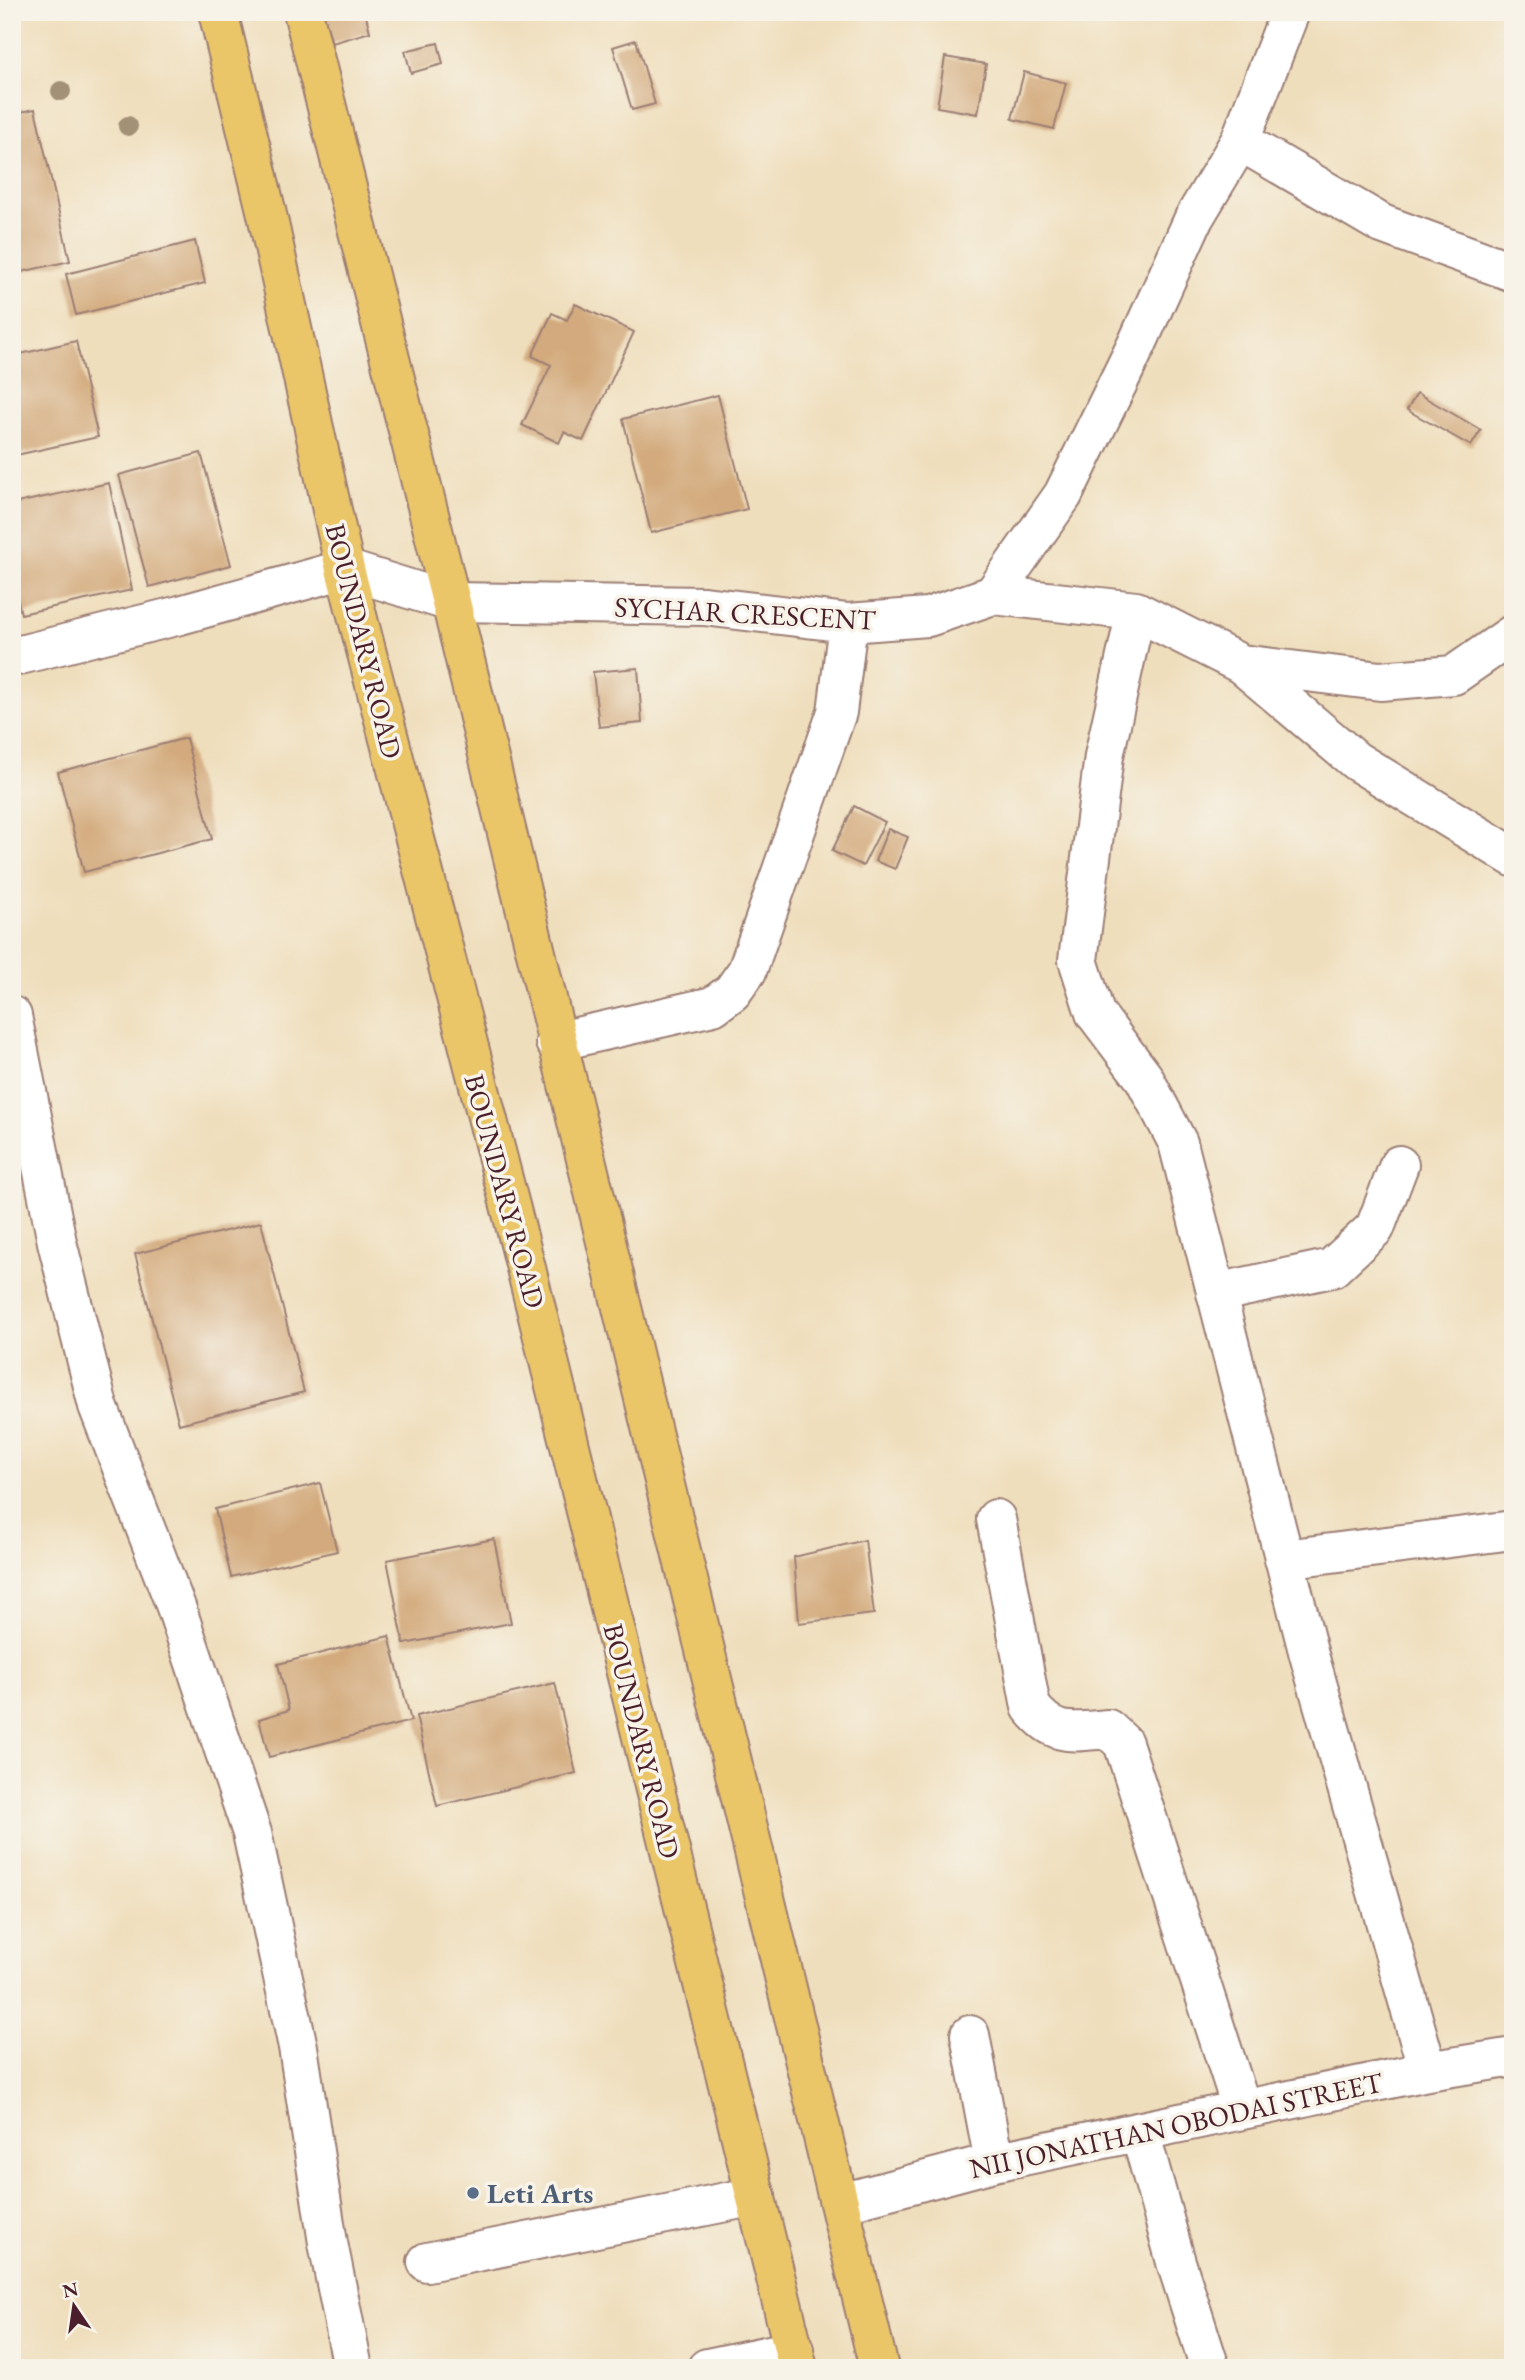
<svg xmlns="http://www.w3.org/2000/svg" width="1525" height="2380" font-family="'EB Garamond',serif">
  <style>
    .building { fill: #d3aa7d }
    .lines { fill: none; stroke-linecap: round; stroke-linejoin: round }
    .minor-casing { stroke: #9c7e74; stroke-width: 42 }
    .major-casing { stroke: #9c7e74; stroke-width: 42 }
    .minor { stroke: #fff; stroke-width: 38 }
    .major { stroke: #ebc669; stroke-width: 38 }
    .tree { fill: #a29077 }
    .service-dot { fill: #5c6f8a; stroke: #f7f3e8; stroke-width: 2.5 }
    .labels { text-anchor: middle; stroke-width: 7; stroke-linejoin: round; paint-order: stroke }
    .street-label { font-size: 28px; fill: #4a1f2b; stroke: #f7f3e8 }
    .service-label { font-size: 28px; font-weight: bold; fill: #4e5e75; stroke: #f7f3e8; text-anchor: start }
  </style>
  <rect width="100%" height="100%" fill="#f7f3e8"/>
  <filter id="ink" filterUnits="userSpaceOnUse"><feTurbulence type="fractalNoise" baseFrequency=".0143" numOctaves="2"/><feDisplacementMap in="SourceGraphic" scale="14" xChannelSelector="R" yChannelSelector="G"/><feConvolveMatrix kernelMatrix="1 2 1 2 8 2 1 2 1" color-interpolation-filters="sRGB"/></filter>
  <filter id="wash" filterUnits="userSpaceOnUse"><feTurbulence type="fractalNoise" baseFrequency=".00686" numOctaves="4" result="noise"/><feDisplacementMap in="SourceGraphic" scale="28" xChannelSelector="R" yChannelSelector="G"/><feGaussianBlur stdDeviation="1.57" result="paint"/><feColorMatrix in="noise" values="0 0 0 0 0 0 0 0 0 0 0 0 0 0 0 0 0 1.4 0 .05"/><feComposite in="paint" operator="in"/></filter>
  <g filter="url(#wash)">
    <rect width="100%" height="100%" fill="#efdebc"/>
    <g id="blocks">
      <path class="building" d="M323 12H365L370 32 332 43Z
        M636 40 655 104 632 110 613 47Z
        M438 43 443 64 411 73 405 51Z
        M945 57 986 64 978 114 937 107Z
        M1024 72 1066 83 1054 129 1012 119Z
        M35 109 70 261 12 274V114Z
        M195 241 205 283 76 315 66 274Z
        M575 304 634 332 583 441 564 432 559 443 522 425 551 365 532 356 552 313 567 320Z
        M76 341 98 437 12 456V356Z
        M1417 393 1481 430 1471 446 1407 410Z
        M718 395 747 509 651 533 623 419Z
        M201 453 231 565 149 587 119 475Z
        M109 483 132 590 21 614 12 575V504Z
        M638 668 642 723 599 727 593 672Z
        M186 738 212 839 84 872 58 772Z
        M854 806 885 822 863 866 832 851Z
        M888 829 908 837 895 869 875 861Z
        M261 1222 304 1392 179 1424 135 1254Z
        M320 1483 337 1551 231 1577 215 1509Z
        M494 1539 511 1623 404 1644 387 1560Z
        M865 1540 874 1614 799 1623 794 1557Z
        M389 1636 411 1721 269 1757 259 1719 289 1710 278 1664Z
        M555 1683 576 1773 437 1806 416 1716Z"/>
    </g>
  </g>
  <g filter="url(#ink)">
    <use href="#blocks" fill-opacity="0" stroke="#9c7e74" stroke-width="2"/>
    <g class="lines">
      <g class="minor-casing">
        <path id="minor" d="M1240 141 1382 224 1513 272
          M993 595 1063 495 1137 344 1194 218 1240 141 1290 12
          M1136 611 1104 756 1078 960 1095 1013 1144 1078 1178 1143 1309 1655 1428 2071
          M12 657 180 615 345 569 451 602 704 606 848 623 928 617 993 595 1136 611 1241 664 1356 761 1513 857
          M1241 664 1380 681 1454 675 1513 634
          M12 1016 57 1242 98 1406 176 1607 252 1833 298 2047 328 2243 353 2368
          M555 1042 713 1006 732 992 747 971 837 712 848 623
          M1216 1293 1332 1268 1375 1228 1399 1165
          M996 1519 1031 1707C1056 1738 1072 1732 1108 1729L1123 1743 1242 2110
          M1284 1559 1513 1530
          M970 2035 994 2162
          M1140 2132 1176 2262 1210 2368
          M841 2203 994 2162 1428 2071 1513 2057
          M427 2262 756 2196
          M707 2368 794 2350"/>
      </g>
      <g class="major-casing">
        <path id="major" d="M218 12 266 210 345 569 520 1244 798 2368
          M303 12 451 602 879 2368"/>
      </g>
      <use href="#minor" class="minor"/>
      <use href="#major" class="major"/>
    </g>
    <g class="tree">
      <circle cx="61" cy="91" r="10"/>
      <circle cx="128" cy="126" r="10"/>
    </g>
  </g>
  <circle class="service-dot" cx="473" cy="2193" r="7"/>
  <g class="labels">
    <g class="street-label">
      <text transform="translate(745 613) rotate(3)" y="10">SYCHAR CRESCENT</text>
      <text transform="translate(364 641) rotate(76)" y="10">BOUNDARY ROAD</text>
      <text transform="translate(505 1191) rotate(75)" y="10">BOUNDARY ROAD</text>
      <text transform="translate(642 1741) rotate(76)" y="10">BOUNDARY ROAD</text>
      <text transform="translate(1176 2125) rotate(-12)" y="10">NII JONATHAN OBODAI STREET</text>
    </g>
    <g class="service-label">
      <text x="487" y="2203">Leti Arts</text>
    </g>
  </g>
  <rect width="1525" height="2380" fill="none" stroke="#f7f3e8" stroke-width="42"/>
  <g transform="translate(74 2306) rotate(347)" stroke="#f7f3e8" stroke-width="5" paint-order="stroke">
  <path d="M0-5L12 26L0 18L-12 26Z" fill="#4a1f2b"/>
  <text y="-10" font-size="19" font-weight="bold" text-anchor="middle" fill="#4a1f2b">N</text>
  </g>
</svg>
